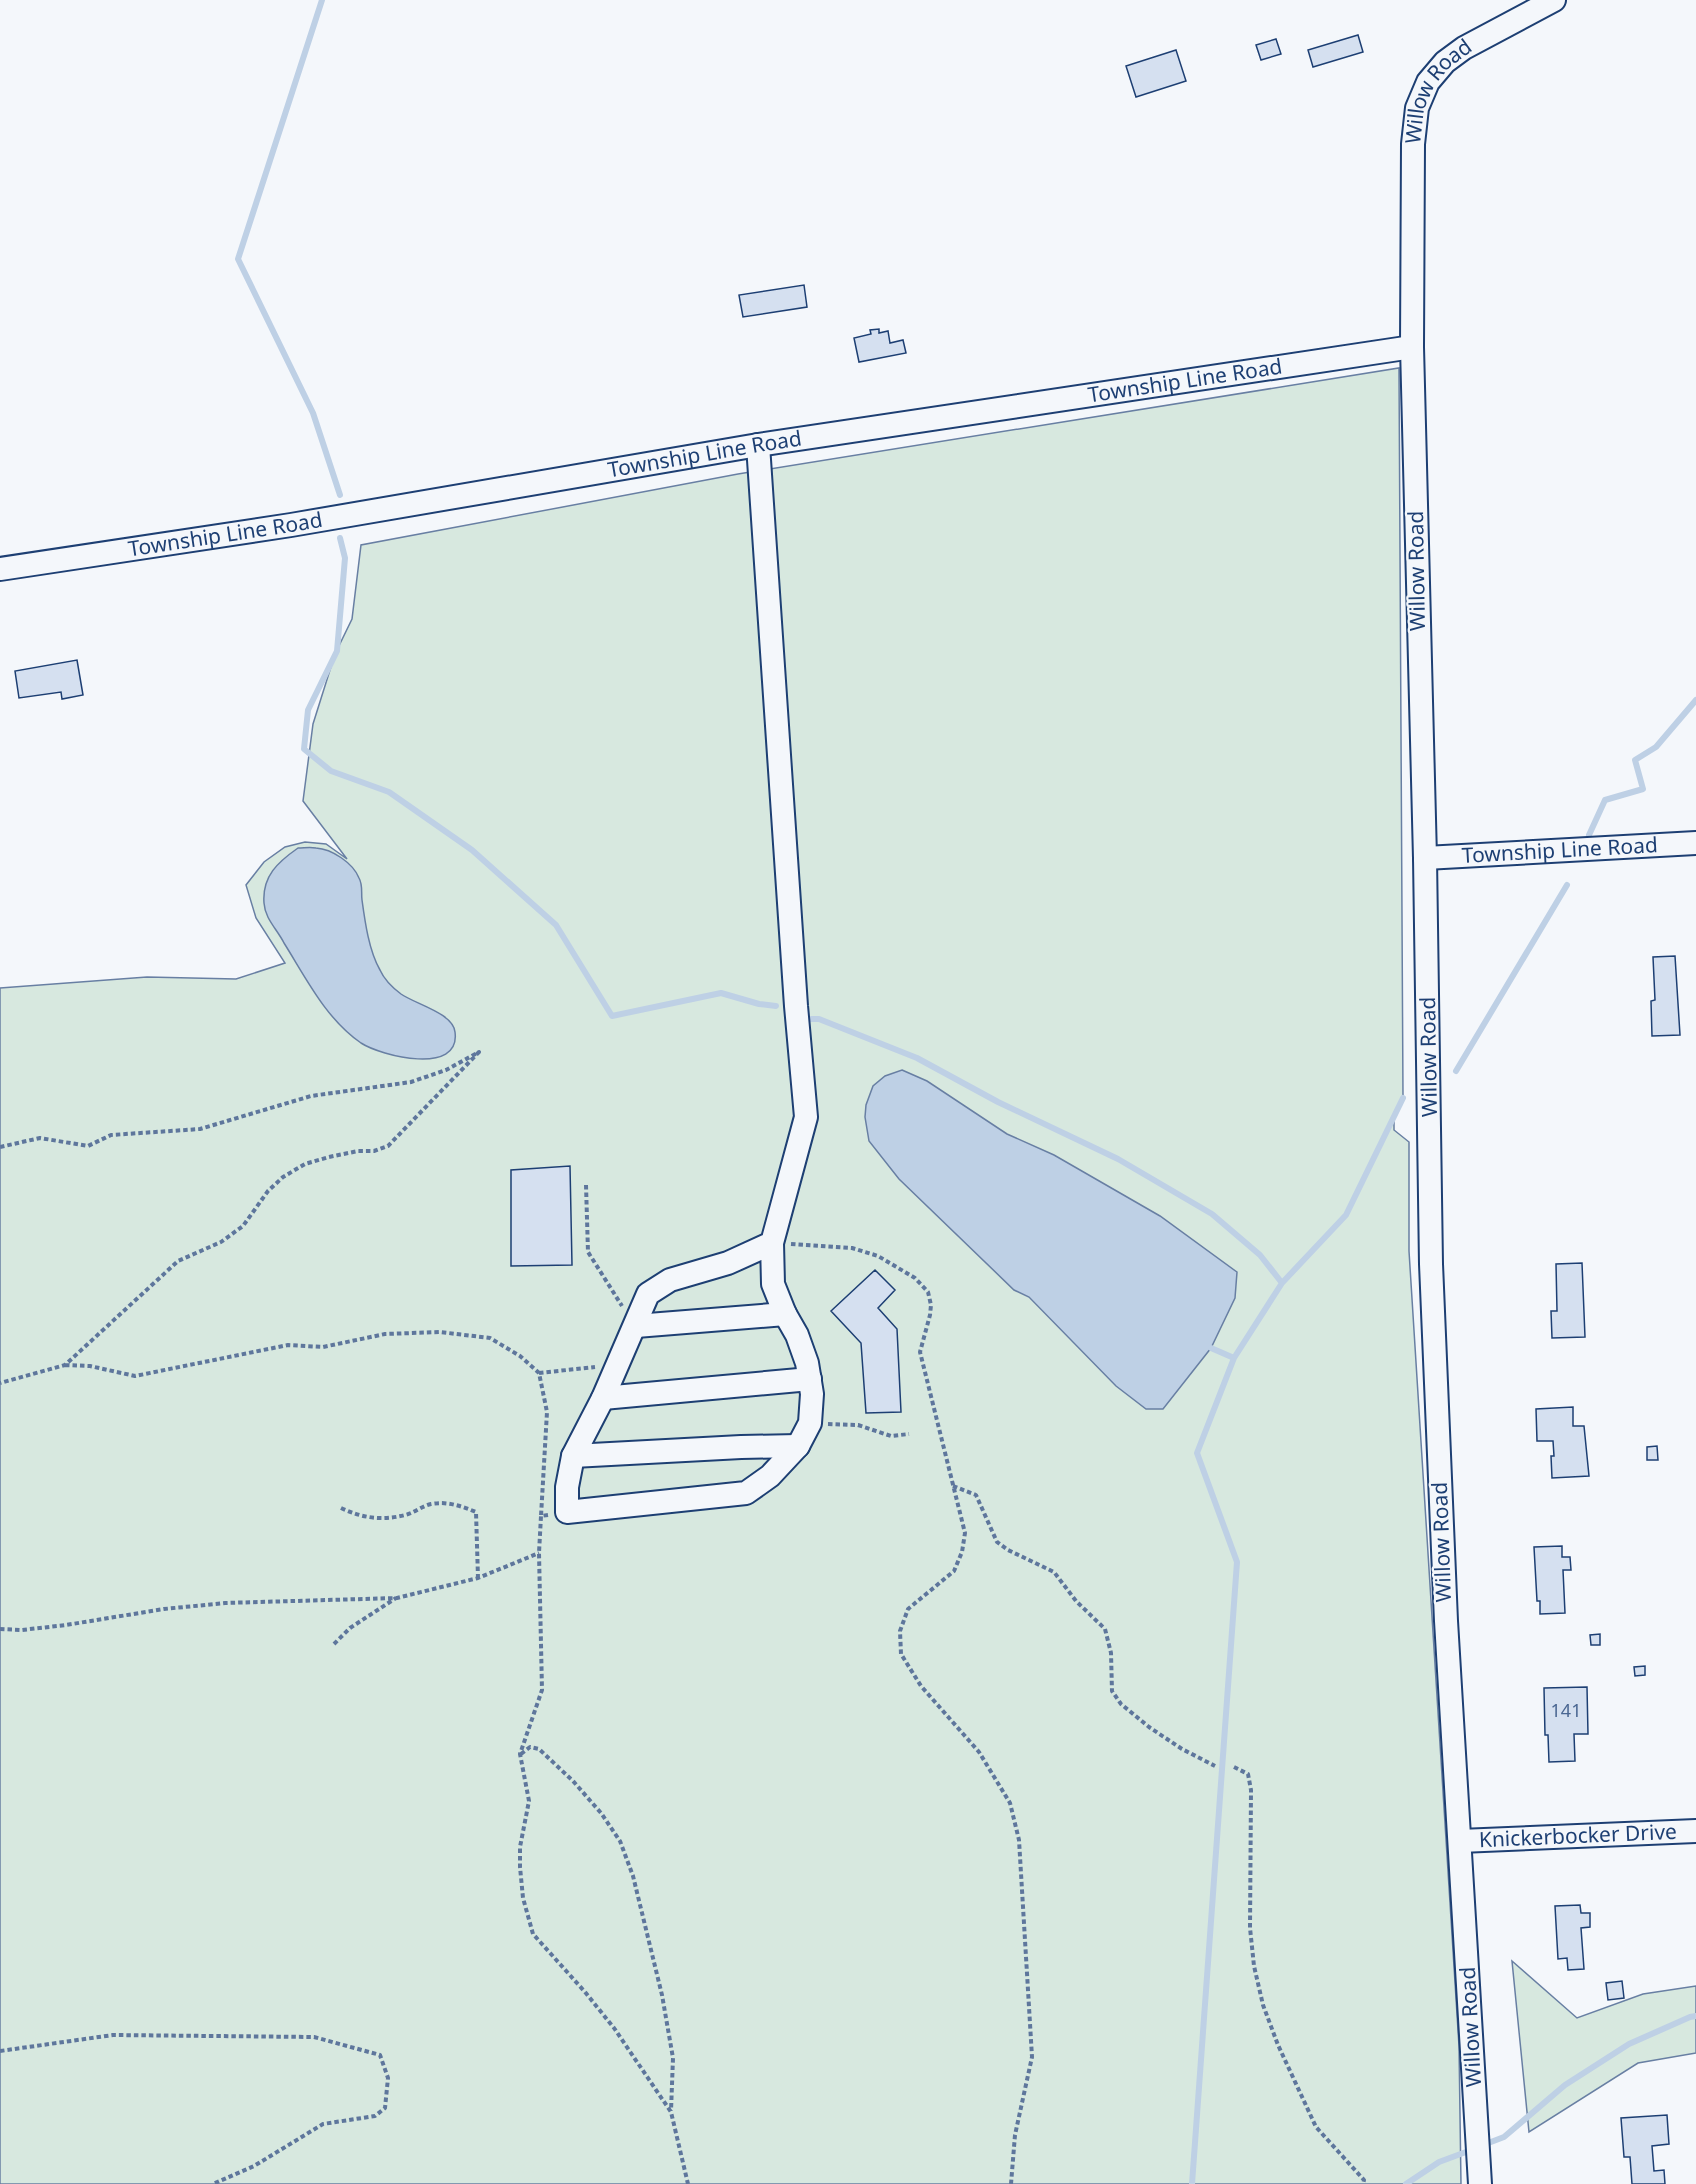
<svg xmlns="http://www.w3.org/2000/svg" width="1696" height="2184" font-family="'Noto Sans',sans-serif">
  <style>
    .green { fill: #d7e8df; stroke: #687fa3; stroke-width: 1.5 }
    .water { fill: #bed0e5; stroke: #687fa3; stroke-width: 1.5 }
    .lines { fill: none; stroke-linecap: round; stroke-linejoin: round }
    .stream { stroke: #bed0e5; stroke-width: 6 }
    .building { fill: #d5e0f0; stroke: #1d3f73; stroke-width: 1.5 }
    .minor-casing { stroke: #1d3f73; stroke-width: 26 }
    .path { stroke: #5e769c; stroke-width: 4; stroke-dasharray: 4.5 3; stroke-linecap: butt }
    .minor { stroke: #f4f7fb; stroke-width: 22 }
    .labels { text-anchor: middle; stroke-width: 4.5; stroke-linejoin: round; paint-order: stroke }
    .number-label { font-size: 18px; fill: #4b6792 }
    .street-label { font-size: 21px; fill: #1d3f73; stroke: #f4f7fb }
  </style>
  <rect width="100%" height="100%" fill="#f4f7fb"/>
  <path class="green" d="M1399 368 1403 1098 1394 1113V1130L1409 1142V1251L1459 2046 1461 2184H0V988L147 977 236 979 285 963 256 918 246 885 264 862 285 847 305 842 326 844 347 859 303 801 313 724 335 654 352 619 361 545 738 474Z
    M1512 1961 1577 2018 1643 1994 1696 1986V2053L1638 2063 1529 2132Z"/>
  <path class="water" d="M298 848C304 848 310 847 316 848 332 849 353 863 359 878 363 885 361 892 362 900 365 922 369 951 380 970 384 979 393 988 401 994 415 1004 453 1013 455 1032 461 1076 381 1056 361 1043 326 1019 306 978 284 943 277 929 265 919 264 903 262 876 278 862 298 848Z
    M902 1070 927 1081 1007 1134 1054 1155 1160 1216 1237 1272 1235 1298 1211 1348 1163 1409H1146L1116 1386 1029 1297 1014 1290 899 1179 869 1141 865 1117 866 1105 873 1086 885 1076Z"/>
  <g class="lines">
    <path class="stream" d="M322 0 238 259 313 413 340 495
      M340 538 345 558 337 651 308 710 304 749 331 771 389 792 472 850 556 925 612 1016 721 993 759 1004 776 1006
      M1589 835 1605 800 1643 789 1635 760 1656 747 1696 700
      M811 1019H819L917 1058 998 1102 1118 1159 1212 1214 1260 1255 1282 1283
      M1456 1071 1567 885
      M1211 1348 1234 1358 1282 1283 1346 1215 1403 1098
      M1483 2145 1504 2137 1565 2085 1629 2044 1690 2017 1696 2016
      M1192 2184 1237 1562 1197 1453 1234 1358
      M1406 2184 1439 2162 1474 2149"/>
  </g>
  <path class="building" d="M1358 35 1363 52 1313 67 1308 50Z
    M1276 39 1281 54 1261 60 1256 45Z
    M1176 50 1186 81 1136 97 1126 66Z
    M804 285 807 307 743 317 739 295Z
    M879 329V333L888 331 890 343 903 340 906 353 859 362 854 338 871 334 870 330Z
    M77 660 83 695 62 699 61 692 19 698 15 671Z
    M1675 956 1680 1035 1652 1036 1651 1001 1655 1000 1653 957Z
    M570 1166 572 1265 511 1266V1170Z
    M1582 1263 1585 1337 1552 1338 1551 1311H1557L1556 1264Z
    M875 1270 895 1290 878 1308 897 1329 901 1412 866 1413 861 1343 831 1311Z
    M1573 1407V1426H1584L1589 1476 1552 1478 1551 1456H1554L1553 1441H1537L1536 1409Z
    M1657 1446 1658 1460H1647V1447Z
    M1562 1546V1557H1570L1571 1570H1563L1565 1613 1540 1614V1601H1537L1534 1547Z
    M1600 1634V1645H1591L1590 1635Z
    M1645 1666V1675L1635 1676 1634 1667Z
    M1587 1687 1588 1734H1574L1575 1761 1549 1762 1548 1735H1545L1544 1688Z
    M1580 1905 1581 1913H1590V1927L1581 1928 1584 1969 1568 1970 1567 1958 1558 1959 1555 1906Z
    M1622 1981 1624 1998 1608 2000 1606 1983Z
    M1667 2115 1669 2144 1652 2146 1654 2171 1664 2170 1665 2184H1632L1630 2157H1624L1621 2118Z"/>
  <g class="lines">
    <g class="minor-casing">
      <g id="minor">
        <path d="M758 445 796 1006 806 1117 772 1243 773 1284 785 1314 797 1335 807 1363 812 1394 810 1423 798 1446 770 1476 746 1493 567 1512V1487L573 1456 603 1398 648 1294 670 1280 728 1263 772 1243"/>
        <path id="s1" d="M0 569 291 525 758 445 1412 347"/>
        <path id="s2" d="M1425 858 1696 843"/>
        <path d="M636 1326 785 1314"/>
        <path d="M603 1398 810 1379"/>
        <path d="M573 1456 741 1447 798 1446"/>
        <path id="s3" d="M1460 1841 1696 1831"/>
        <path id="s4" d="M1480 2184 1446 1621 1431 1264 1425 858 1412 347 1413 144 1417 108 1428 82 1445 62 1464 48 1554 0"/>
      </g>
    </g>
    <path class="path" d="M0 1147 40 1138 88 1146 111 1135 200 1129 311 1096 411 1082 446 1070 479 1052 388 1146 374 1151H358L329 1157 305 1164 283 1177 268 1191 243 1226 221 1242 178 1261 65 1365 0 1383
      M586 1185 588 1252 622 1306
      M791 1244 852 1248 878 1256 915 1278 928 1292 931 1305 930 1315 920 1352 965 1533 962 1552 954 1571 908 1609 900 1631 901 1654 921 1686 979 1752 1010 1803 1019 1840 1032 2057 1015 2135 1011 2184
      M65 1365 90 1366 135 1376 288 1345 323 1347 385 1334 440 1332 490 1338 520 1356 539 1373 547 1412 541 1516
      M539 1373 595 1367
      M828 1424 858 1425 891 1436 909 1434
      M953 1486 976 1495 997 1542 1008 1550 1054 1572 1076 1601 1105 1629 1111 1653 1112 1691 1121 1704 1149 1727 1182 1749 1215 1766
      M341 1508C362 1518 382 1521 405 1515 414 1513 422 1506 431 1504 447 1501 461 1506 476 1512L478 1578
      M548 1515 541 1516 539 1553 542 1690 520 1754 529 1801 520 1847V1867L523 1898 533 1934 585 1992 614 2028 671 2112 688 2184
      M0 1629 22 1630 66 1625 164 1609 225 1603 397 1598 478 1578 539 1553
      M334 1644 350 1628 396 1598
      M521 1754 530 1747 539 1749 573 1781 601 1813 620 1841 633 1876 662 1995 673 2058 671 2111
      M1234 1767 1248 1774 1251 1790 1250 1928 1254 1966 1263 2005 1278 2045 1316 2127 1364 2180 1363 2184
      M0 2051 113 2035 314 2037 380 2055 388 2078 385 2108 375 2116 323 2124 254 2166 213 2184"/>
    <use href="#minor" class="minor"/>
  </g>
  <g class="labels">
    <g class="number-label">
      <text x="1566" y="1717">141</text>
    </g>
    <g class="street-label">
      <text dy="7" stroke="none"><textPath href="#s4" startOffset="2102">Willow Road</textPath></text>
      <text dy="7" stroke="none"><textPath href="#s1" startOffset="1200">Township Line Road</textPath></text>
      <text dy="7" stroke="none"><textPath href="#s1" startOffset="714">Township Line Road</textPath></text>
      <text dy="7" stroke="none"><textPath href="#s1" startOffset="228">Township Line Road</textPath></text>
      <text transform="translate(1417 571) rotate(-91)" y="7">Willow Road</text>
      <text dy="7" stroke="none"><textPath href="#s2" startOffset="135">Township Line Road</textPath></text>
      <text transform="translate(1429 1057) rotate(-91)" y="7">Willow Road</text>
      <text transform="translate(1442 1542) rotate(-92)" y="7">Willow Road</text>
      <text dy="7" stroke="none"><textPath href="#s3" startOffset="118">Knickerbocker Drive</textPath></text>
      <text transform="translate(1471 2027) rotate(-93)" y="7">Willow Road</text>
    </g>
  </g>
</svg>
